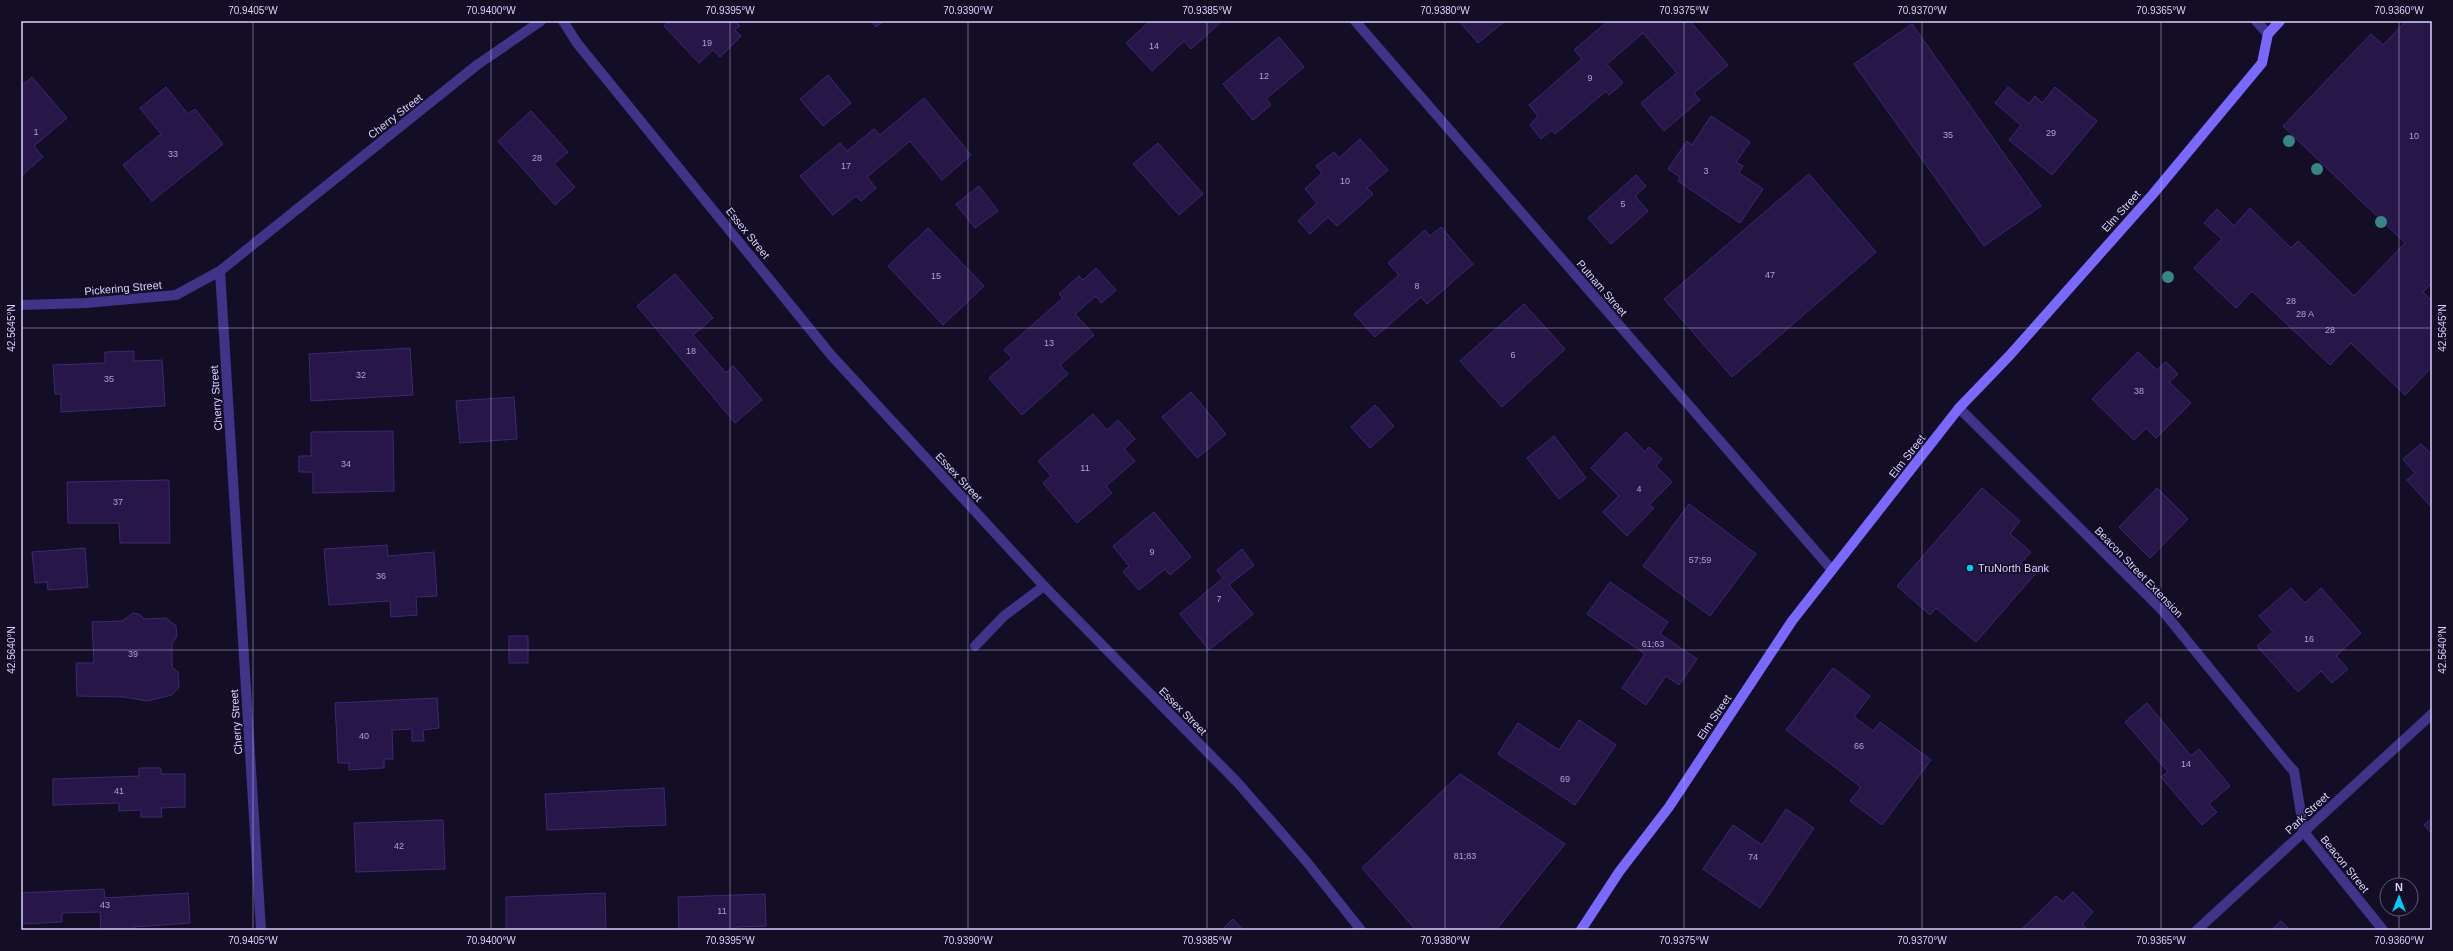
<svg xmlns="http://www.w3.org/2000/svg" width="2453" height="951" font-family="Helvetica,sans-serif">
  <style>
    .building { fill: #261748; stroke: #3e2776 }
    .lines { fill: none; stroke-linecap: round; stroke-linejoin: round }
    .service { stroke: #3f3488; stroke-width: 10 }
    .minor { stroke: #3f3488; stroke-width: 10 }
    .secondary { stroke: #7a68ff; stroke-width: 10 }
    .tree { fill: #378685 }
    .ticks { fill: none; stroke: #dbd1ff; stroke-width: 1; stroke-opacity: 0.45 }
    .poi-dot { fill: #00cbfc; stroke: #130d26; stroke-width: 1.5 }
    .labels { text-anchor: middle; stroke-width: 3; stroke-linejoin: round; paint-order: stroke }
    .number-label { font-size: 9px; fill: #aea2d1 }
    .street-label { font-size: 11px; fill: #dbd1ff; stroke: #130d26 }
    .poi-label { font-size: 11px; fill: #dbd1ff; stroke: #130d26; text-anchor: start }
    .neatline { fill: none; stroke: #dbd1ff; stroke-width: 1.5 }
    .ticks-label { font-size: 10px; text-anchor: middle; fill: #dbd1ff }
  </style>
  <rect width="100%" height="100%" fill="#130d26"/>
  <path class="building" d="M669 21H735L740 26 735 30 741 36 720 57 713 50 699 63 664 26Z
    M871 21H884L876 27Z
    M1150 21H1222L1191 49 1184 41 1152 71 1126 43Z
    M1459 21H1505L1478 43Z
    M1608 21H1690L1728 65 1694 93 1700 100 1664 131 1641 103 1677 73 1643 33 1607 64 1623 83 1609 95 1606 91 1555 134 1552 130 1541 139 1530 125 1538 116 1529 105 1582 59 1574 50Z
    M2406 21H2432V283L2423 292 2432 301V367L2405 395 2351 343 2330 365 2252 291 2236 308 2194 268 2222 239 2204 223 2217 209 2234 226 2250 208 2291 248 2298 241 2354 296 2405 243 2283 126 2371 34 2383 45Z
    M1912 24 2041 206 1984 246 1854 64Z
    M1279 37 1304 67 1266 99 1271 105 1253 120 1223 84Z
    M828 75 851 103 823 126 800 99Z
    M32 77 67 118 34 146 43 157 21 176V86Z
    M166 87 188 114 195 109 223 144 152 201 123 165 161 134 140 108Z
    M2008 87 2029 104 2035 96 2042 103 2055 87 2097 121 2052 175 2009 140 2021 125 1995 103Z
    M924 98 971 155 942 180 910 141 867 177 876 188 861 201 856 196 833 215 800 176 840 143 847 151 874 129 880 135Z
    M531 111 568 152 554 164 575 187 555 205 498 141Z
    M1711 116 1750 142 1736 162 1743 166 1739 173 1763 189 1740 223 1678 181 1680 177 1668 169 1687 141 1692 145Z
    M1360 139 1388 170 1367 188 1373 194 1337 226 1328 217 1310 234 1298 221 1317 203 1305 189 1322 173 1316 166 1334 152 1339 158Z
    M1158 143 1203 194 1179 215 1133 164Z
    M1809 174 1876 252 1732 377 1664 299Z
    M1636 175 1646 186 1635 196 1648 211 1611 244 1588 218Z
    M979 186 998 211 975 228 956 204Z
    M1441 227 1473 264 1427 304 1421 297 1375 337 1354 314 1399 275 1388 263 1425 230 1430 236Z
    M928 228 984 286 943 325 888 266Z
    M1096 268 1116 290 1101 303 1096 296 1075 314 1094 335 1060 365 1068 374 1022 415 989 378 1012 358 1004 350 1063 298 1059 294 1079 276 1083 280Z
    M675 274 713 318 693 335 726 373 733 366 762 400 735 423 637 306Z
    M1524 304 1565 349 1502 407 1460 361Z
    M410 348 413 395 311 401 309 354Z
    M134 351V361L162 360 165 406 61 412V394H55L53 365 105 363V352Z
    M2138 352 2157 370 2166 362 2178 374 2169 382 2191 403 2156 438 2146 428 2134 440 2092 399Z
    M1191 392 1226 434 1197 458 1162 417Z
    M514 397 517 439 460 443 456 401Z
    M1375 405 1394 426 1370 448 1351 427Z
    M1093 414 1107 430 1118 420 1135 439 1124 449 1135 461 1106 486 1112 493 1077 523 1043 483 1051 476 1038 461Z
    M393 431 394 491 313 493V472H299V456H311V432Z
    M1626 432 1645 452 1649 447 1662 459 1656 466 1672 482 1649 505 1654 508 1627 536 1603 512 1619 496 1591 468Z
    M1554 436 1586 478 1559 499 1527 458Z
    M2421 444 2432 455V508L2407 480 2415 473 2403 459Z
    M169 480 170 543H120L119 523H68L67 482Z
    M1982 488 2020 521 2010 534 2031 552 2021 563 2035 574 1976 642 1936 608 1930 615 1897 586Z
    M2157 488 2188 519 2150 558 2119 527Z
    M1689 504 1756 554 1710 616 1643 566Z
    M1154 512 1191 557 1170 575 1165 569 1139 590 1123 572 1129 566 1113 546Z
    M387 545 388 556 434 552 437 596 416 597 417 615 391 617 390 601 329 605 324 549Z
    M85 548 88 587 48 590 47 582 35 583 32 552Z
    M1242 549 1254 565 1229 585 1253 614 1209 650 1180 614 1223 578 1217 570Z
    M1610 582 1668 622 1660 634 1697 659 1679 685 1666 676 1646 705 1622 688 1645 654 1587 614Z
    M2291 588 2305 603 2321 588 2361 633 2336 656 2348 669 2332 683 2321 671 2298 692 2257 646 2273 632 2259 616Z
    M133 613 139 614 144 619 166 618 176 626 177 636 172 644V667L178 672 179 687 172 695 147 701 124 697 77 696 76 663H94L92 622 122 621Z
    M509 636H528V663H509Z
    M1833 668 1870 696 1854 717 1873 731 1880 722 1931 760 1882 825 1850 801 1861 787 1786 730Z
    M437 698 439 728 423 730 424 741H412V729L392 730 393 759H384V768L349 770V763H338L335 703Z
    M2147 703 2191 756 2199 749 2230 786 2209 804 2217 812 2202 825 2161 777 2168 772 2125 722Z
    M1579 720 1616 745 1575 805 1498 754 1518 723 1559 750Z
    M139 768H161V774H185V807L161 808 162 817H141V810L119 811V803L53 805V779L139 776Z
    M1460 774 1565 844 1496 930H1416L1362 868Z
    M664 788 666 825 547 830 545 794Z
    M1786 809 1814 828 1760 908 1703 869 1733 825 1762 845Z
    M2432 818V834L2424 825Z
    M443 820 445 869 356 872 354 823Z
    M104 889 105 898 188 893 190 923 134 927V930H101L100 912 62 913V922L21 924V893Z
    M2073 892 2093 912 2082 924 2088 930H2021L2056 896 2063 902Z
    M605 893 606 930H506V897Z
    M765 894 766 926 737 927V930H679L678 897Z
    M1233 919 1243 930H1222Z
    M2281 921 2290 930H2271Z"/>
  <g class="lines">
    <path class="service" d="M975 646 1004 616 1044 586"/>
    <path class="minor" d="M563 21 577 43 831 355 1044 586 1238 783 1306 861 1361 930
      M1355 21 1832 570
      M2256 21 2268 34
      M21 305 86 303 176 295 220 271
      M1959 408 2162 610 2290 767 2294 771 2304 832 2383 930
      M261 930 220 271 477 65 541 21
      M2197 930 2432 714"/>
    <path class="secondary" d="M1581 930 1619 872 1669 807 1792 621 1959 408 2010 355 2153 194 2262 63 2268 34 2280 21"/>
  </g>
  <g class="tree">
    <circle cx="2289" cy="141" r="6"/>
    <circle cx="2317" cy="169" r="6"/>
    <circle cx="2381" cy="222" r="6"/>
    <circle cx="2168" cy="277" r="6"/>
  </g>
  <path class="ticks" d="M253 21V930M491 21V930M730 21V930M968 21V930M1207 21V930M1445 21V930M1684 21V930M1922 21V930M2161 21V930M2399 21V885M21 328H2432M21 650H2432M2399 909V930"/>
  <circle class="poi-dot" cx="1970" cy="568" r="4"/>
  <g class="labels">
    <g class="number-label">
      <text x="707" y="46">19</text>
      <text x="1154" y="49">14</text>
      <text x="1264" y="79">12</text>
      <text x="1590" y="81">9</text>
      <text x="36" y="135">1</text>
      <text x="2051" y="136">29</text>
      <text x="1948" y="138">35</text>
      <text x="2414" y="139">10</text>
      <text x="173" y="157">33</text>
      <text x="537" y="161">28</text>
      <text x="846" y="169">17</text>
      <text x="1706" y="174">3</text>
      <text x="1345" y="184">10</text>
      <text x="1623" y="207">5</text>
      <text x="1770" y="278">47</text>
      <text x="936" y="279">15</text>
      <text x="1417" y="289">8</text>
      <text x="2291" y="304">28</text>
      <text x="2305" y="317">28 A</text>
      <text x="2330" y="333">28</text>
      <text x="1049" y="346">13</text>
      <text x="691" y="354">18</text>
      <text x="1513" y="358">6</text>
      <text x="361" y="378">32</text>
      <text x="109" y="382">35</text>
      <text x="2139" y="394">38</text>
      <text x="346" y="467">34</text>
      <text x="1085" y="471">11</text>
      <text x="1639" y="492">4</text>
      <text x="118" y="505">37</text>
      <text x="1152" y="555">9</text>
      <text x="1700" y="563">57;59</text>
      <text x="381" y="579">36</text>
      <text x="1219" y="602">7</text>
      <text x="2309" y="642">16</text>
      <text x="1653" y="647">61;63</text>
      <text x="133" y="657">39</text>
      <text x="364" y="739">40</text>
      <text x="1859" y="749">66</text>
      <text x="2186" y="767">14</text>
      <text x="1565" y="782">69</text>
      <text x="119" y="794">41</text>
      <text x="399" y="849">42</text>
      <text x="1465" y="859">81;83</text>
      <text x="1753" y="860">74</text>
      <text x="105" y="908">43</text>
      <text x="722" y="914">11</text>
    </g>
    <g class="street-label">
      <text transform="translate(395 116) rotate(-38)" y="4">Cherry Street</text>
      <text transform="translate(2121 211) rotate(-48)" y="4">Elm Street</text>
      <text transform="translate(748 233) rotate(51)" y="4">Essex Street</text>
      <text transform="translate(123 288) rotate(-5)" y="4">Pickering Street</text>
      <text transform="translate(1602 288) rotate(49)" y="4">Putnam Street</text>
      <text transform="translate(216 398) rotate(-94)" y="4">Cherry Street</text>
      <text transform="translate(1907 456) rotate(-52)" y="4">Elm Street</text>
      <text transform="translate(959 477) rotate(47)" y="4">Essex Street</text>
      <text transform="translate(2139 572) rotate(46)" y="4">Beacon Street Extension</text>
      <text transform="translate(1183 711) rotate(45)" y="4">Essex Street</text>
      <text transform="translate(1714 717) rotate(-56)" y="4">Elm Street</text>
      <text transform="translate(236 722) rotate(-94)" y="4">Cherry Street</text>
      <text transform="translate(2307 813) rotate(-43)" y="4">Park Street</text>
      <text transform="translate(2345 864) rotate(51)" y="4">Beacon Street</text>
    </g>
    <g class="poi-label">
      <text x="1978" y="572">TruNorth Bank</text>
    </g>
  </g>
  <rect width="2453" height="951" fill="none" stroke="#130d26" stroke-width="44"/>
  <g transform="translate(2399 897)"><circle r="19" fill="#130d26" stroke="#635b7d"/>
  <path d="M0-3L7 15L0 10L-7 15Z" fill="#00cbfc"/>
  <text y="-6" font-size="11" font-weight="bold" text-anchor="middle" fill="#dbd1ff">N</text>
  </g>
  <rect x="22" y="22" width="2409" height="907" class="neatline"/>
  <g class="ticks-label">
    <text x="253" y="14">70.9405°W</text>
    <text x="491" y="14">70.9400°W</text>
    <text x="730" y="14">70.9395°W</text>
    <text x="968" y="14">70.9390°W</text>
    <text x="1207" y="14">70.9385°W</text>
    <text x="1445" y="14">70.9380°W</text>
    <text x="1684" y="14">70.9375°W</text>
    <text x="1922" y="14">70.9370°W</text>
    <text x="2161" y="14">70.9365°W</text>
    <text x="2399" y="14">70.9360°W</text>
    <text transform="translate(11 328) rotate(-90)" y="4">42.5645°N</text>
    <text transform="translate(2442 328) rotate(-90)" y="4">42.5645°N</text>
    <text transform="translate(11 650) rotate(-90)" y="4">42.5640°N</text>
    <text transform="translate(2442 650) rotate(-90)" y="4">42.5640°N</text>
    <text x="253" y="944">70.9405°W</text>
    <text x="491" y="944">70.9400°W</text>
    <text x="730" y="944">70.9395°W</text>
    <text x="968" y="944">70.9390°W</text>
    <text x="1207" y="944">70.9385°W</text>
    <text x="1445" y="944">70.9380°W</text>
    <text x="1684" y="944">70.9375°W</text>
    <text x="1922" y="944">70.9370°W</text>
    <text x="2161" y="944">70.9365°W</text>
    <text x="2399" y="944">70.9360°W</text>
  </g>
</svg>
